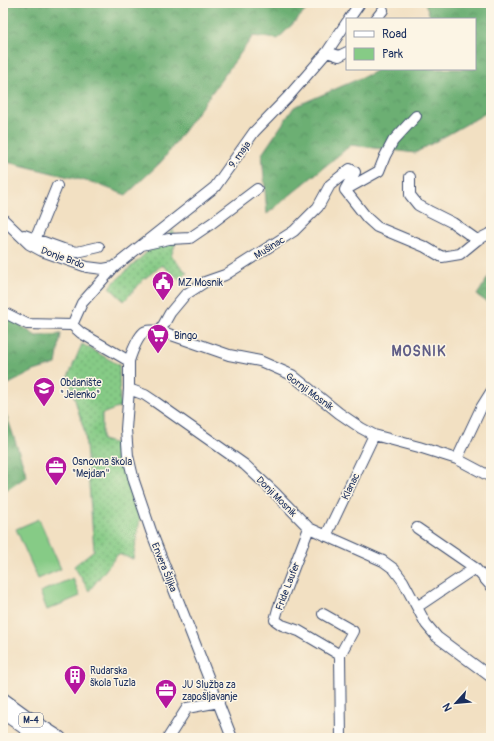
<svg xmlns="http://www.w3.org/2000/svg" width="494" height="741" font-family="Pangolin,sans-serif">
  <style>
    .green { fill: url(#green-dots); stroke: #507d72 }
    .forest { fill: url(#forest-crowns); stroke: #446f68 }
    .pitch { fill: #86cb86; stroke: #507d72 }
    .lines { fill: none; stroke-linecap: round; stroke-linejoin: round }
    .minor-casing { stroke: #3b4a6d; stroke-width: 12 }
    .major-casing { stroke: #3b4a6d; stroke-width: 14 }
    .minor { stroke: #fff; stroke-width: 10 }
    .major { stroke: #fff; stroke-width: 12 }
    .labels { text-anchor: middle; stroke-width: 3; stroke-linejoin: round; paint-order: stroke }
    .shield { fill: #fcf5e5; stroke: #5e6a86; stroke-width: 1 }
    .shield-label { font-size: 9px; font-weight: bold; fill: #1b2f5e }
    .street-label { font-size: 10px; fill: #1b2f5e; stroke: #fcf5e5 }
    .poi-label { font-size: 10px; fill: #1b2f5e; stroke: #fcf5e5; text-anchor: start }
    .district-label { font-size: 14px; font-weight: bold; letter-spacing: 1px; fill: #605e87; stroke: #fcf5e5 }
  </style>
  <defs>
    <pattern id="green-dots" width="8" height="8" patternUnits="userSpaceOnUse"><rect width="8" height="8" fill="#86cb86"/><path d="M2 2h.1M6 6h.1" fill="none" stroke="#6da571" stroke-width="1.8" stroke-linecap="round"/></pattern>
    <pattern id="forest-crowns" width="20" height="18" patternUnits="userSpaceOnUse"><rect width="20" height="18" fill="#6caf73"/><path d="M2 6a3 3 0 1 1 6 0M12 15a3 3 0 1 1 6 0" fill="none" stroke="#588f62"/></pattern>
  </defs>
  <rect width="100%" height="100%" fill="#fcf5e5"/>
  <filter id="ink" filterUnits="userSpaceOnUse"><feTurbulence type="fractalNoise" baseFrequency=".025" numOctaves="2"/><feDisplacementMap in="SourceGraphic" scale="8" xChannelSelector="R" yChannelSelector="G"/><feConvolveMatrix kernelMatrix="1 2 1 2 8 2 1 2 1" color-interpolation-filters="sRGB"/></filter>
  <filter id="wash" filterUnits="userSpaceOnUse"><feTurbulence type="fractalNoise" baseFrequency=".012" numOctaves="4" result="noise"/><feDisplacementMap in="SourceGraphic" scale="16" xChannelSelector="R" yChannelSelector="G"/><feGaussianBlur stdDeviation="0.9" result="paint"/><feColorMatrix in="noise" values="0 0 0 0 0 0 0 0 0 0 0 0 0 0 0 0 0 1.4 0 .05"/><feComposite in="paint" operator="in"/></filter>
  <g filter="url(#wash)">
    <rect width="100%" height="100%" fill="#f2e0c2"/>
    <path class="green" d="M173 230 177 240 171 256 187 273 179 279 162 265 144 279 124 301 109 287 146 253Z
      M82 344 119 365 120 407 102 414V440L118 444 140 519 133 559 118 554 89 591 74 566 94 550 85 433 68 377Z"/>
    <path class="forest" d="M3 3H313L278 39 253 36 162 161 126 195 94 183 3 161Z
      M425 3H491V116L488 112 415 153 351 145 267 214 262 154 294 107 372 73 378 69H475V19H431Z
      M491 273V305L477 295Z
      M3 313 36 336 61 334 56 364 34 371 3 387Z
      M3 405 27 476 7 490 3 488Z"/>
    <path class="pitch" d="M39 519 61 569 38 579 16 529Z
      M73 578 80 596 47 610 40 592Z"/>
  </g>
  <g filter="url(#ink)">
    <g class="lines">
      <g class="minor-casing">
        <path id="minor" d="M349 19 360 3
          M376 19 383 10
          M327 52 339 56 347 52
          M410 177V195L418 205 429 211 453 223 477 240
          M345 190 367 218 377 227 425 247 442 257 460 254 477 240 491 233
          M345 190 379 171 385 156 393 141 416 116
          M3 219 29 244 42 251 87 267 103 269 114 267
          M24 235 63 249 77 252 99 247
          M35 240 57 186
          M142 245 169 239 190 238 212 223 257 189
          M3 312 27 324 72 325 81 333 129 361V389L126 429 128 456 134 481 151 531 232 738
          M72 325 82 303 114 267 215 187 254 132 287 98 327 52 347 22
          M160 331 170 313 185 295 205 282 225 275 294 231 318 207 330 185 350 169 355 172 345 190
          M129 361C132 352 137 338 144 332 148 329 155 331 160 331L229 355 260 361 292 375 339 413 361 428 374 435 419 447 457 459 491 477
          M129 389 145 395 154 401 245 465 275 493 309 528 383 561 394 569 403 581 426 624 437 637 491 677
          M457 459 481 408 491 392
          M309 528 278 609 275 620 282 625 299 631 340 655 341 738
          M417 528 475 568 491 586
          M326 536 374 435
          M417 607 475 568
          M323 614 353 631 340 655
          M168 738 187 708 219 702"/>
      </g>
      <g class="major-casing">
        <path id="major" d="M3 699 29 718 60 738
          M3 713 39 738"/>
      </g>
      <use href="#minor" class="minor"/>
      <use href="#major" class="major"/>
    </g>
  </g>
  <defs>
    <g id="civic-pin" transform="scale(1.15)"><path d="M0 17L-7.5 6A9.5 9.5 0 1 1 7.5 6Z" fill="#b5179e" stroke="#fcf5e5"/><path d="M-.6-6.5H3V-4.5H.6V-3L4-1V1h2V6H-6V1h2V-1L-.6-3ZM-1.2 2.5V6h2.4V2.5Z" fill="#fff"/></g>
    <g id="supermarket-pin" transform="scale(1.15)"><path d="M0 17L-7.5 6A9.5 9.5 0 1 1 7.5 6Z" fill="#b5179e" stroke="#fcf5e5"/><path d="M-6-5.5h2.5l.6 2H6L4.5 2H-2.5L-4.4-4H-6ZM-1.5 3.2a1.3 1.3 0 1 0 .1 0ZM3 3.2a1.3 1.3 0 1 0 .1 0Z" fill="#fff"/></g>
    <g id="school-pin" transform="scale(1.15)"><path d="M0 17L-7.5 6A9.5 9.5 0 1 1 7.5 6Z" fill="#b5179e" stroke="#fcf5e5"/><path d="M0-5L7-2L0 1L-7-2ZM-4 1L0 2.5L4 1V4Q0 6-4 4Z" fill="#fff"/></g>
    <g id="office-pin" transform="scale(1.15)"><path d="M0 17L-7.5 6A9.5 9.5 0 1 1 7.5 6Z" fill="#b5179e" stroke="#fcf5e5"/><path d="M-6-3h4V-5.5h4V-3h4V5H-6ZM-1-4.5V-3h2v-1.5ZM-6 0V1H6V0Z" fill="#fff"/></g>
    <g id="building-pin" transform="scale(1.15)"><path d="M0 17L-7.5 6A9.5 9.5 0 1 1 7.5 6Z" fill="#b5179e" stroke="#fcf5e5"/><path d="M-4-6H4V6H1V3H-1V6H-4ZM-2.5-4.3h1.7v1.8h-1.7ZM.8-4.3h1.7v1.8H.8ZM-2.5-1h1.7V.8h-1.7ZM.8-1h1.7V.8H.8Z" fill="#fff"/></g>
  </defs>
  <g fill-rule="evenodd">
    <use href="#civic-pin" x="163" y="282"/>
    <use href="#supermarket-pin" x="158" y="335"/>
    <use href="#school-pin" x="44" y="388"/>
    <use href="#office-pin" x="56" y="467"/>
    <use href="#building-pin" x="75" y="676"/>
    <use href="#office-pin" x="166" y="690"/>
  </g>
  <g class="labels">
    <rect class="shield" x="19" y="713" width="24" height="14" rx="3"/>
    <g class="shield-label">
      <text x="31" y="723">M-4</text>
    </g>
    <g class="street-label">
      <text transform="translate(239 154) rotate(-54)" y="4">9. maja</text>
      <text transform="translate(269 247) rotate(-32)" y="4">Mušinac</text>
      <text transform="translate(63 257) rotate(20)" y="4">Donje Brdo</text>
      <text transform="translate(310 391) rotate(36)" y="4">Gornji Mosnik</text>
      <text transform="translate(350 486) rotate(-64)" y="4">Klanac</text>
      <text transform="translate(277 496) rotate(45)" y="4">Donji Mosnik</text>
      <text transform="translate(165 567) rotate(68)" y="4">Envera Šiljka</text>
      <text transform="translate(287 586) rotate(-69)" y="4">Fride Laufer</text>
    </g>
    <g class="poi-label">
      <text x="178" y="286">MZ Mosnik</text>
      <text x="174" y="339">Bingo</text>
      <text x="60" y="386">Obdanište<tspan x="60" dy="12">"Jelenko"</tspan></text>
      <text x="72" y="465">Osnovna škola<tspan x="72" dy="12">"Mejdan"</tspan></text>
      <text x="90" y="674">Rudarska<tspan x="90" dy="12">škola Tuzla</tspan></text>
      <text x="182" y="688">JU Služba za<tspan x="182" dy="12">zapošljavanje</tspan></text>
    </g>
    <g class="district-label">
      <text x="419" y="356">MOSNIK</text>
    </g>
  </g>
  <rect width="494" height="741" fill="none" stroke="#fcf5e5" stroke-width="16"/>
  <rect x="346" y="18" width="130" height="52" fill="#fcf5e5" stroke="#a2a6af"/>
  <rect x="354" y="31" width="20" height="6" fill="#ffffff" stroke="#a2a6af"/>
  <text x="382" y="38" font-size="12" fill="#1b2f5e">Road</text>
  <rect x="354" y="48" width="20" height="12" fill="#86cb86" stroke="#a2a6af"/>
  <text x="382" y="58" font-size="12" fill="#1b2f5e">Park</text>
  <g transform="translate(456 703) rotate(243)" stroke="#fcf5e5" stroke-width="3" paint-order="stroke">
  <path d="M0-3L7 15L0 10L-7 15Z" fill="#1b2f5e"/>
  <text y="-6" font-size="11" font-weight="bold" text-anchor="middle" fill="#1b2f5e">N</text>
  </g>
</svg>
